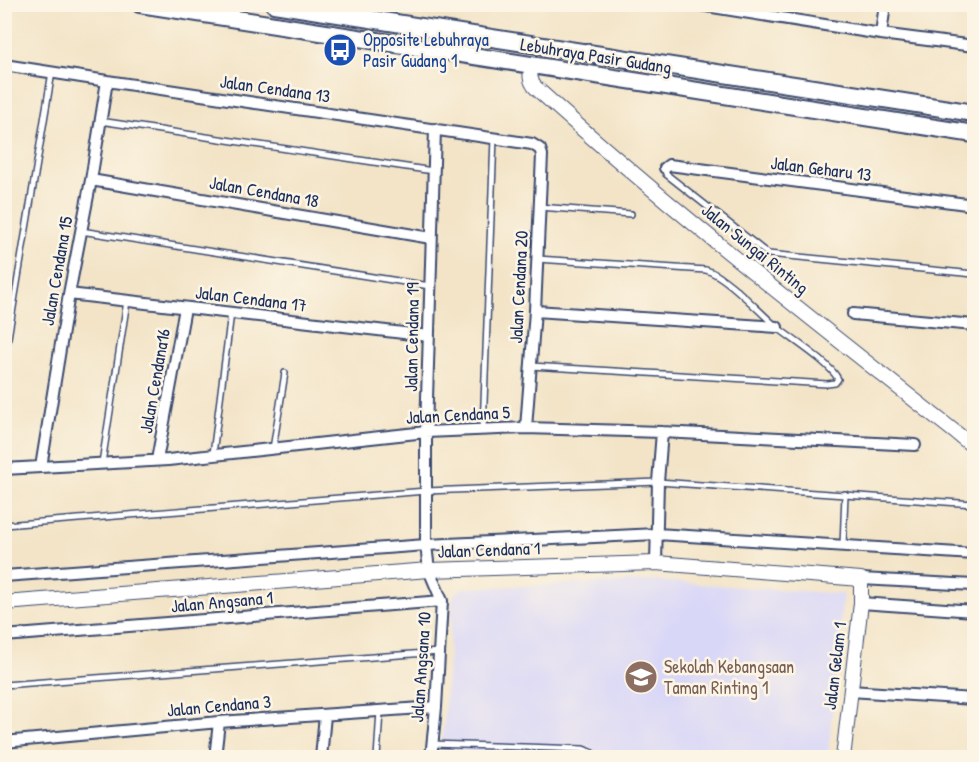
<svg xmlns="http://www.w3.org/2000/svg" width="979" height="762" font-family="'Patrick Hand',sans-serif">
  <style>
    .built { fill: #d9d7f8 }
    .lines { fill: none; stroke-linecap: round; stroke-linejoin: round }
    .service-casing { stroke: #3b4a6e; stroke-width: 8 }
    .minor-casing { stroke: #3b4a6e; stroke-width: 14 }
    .tertiary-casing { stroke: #3b4a6e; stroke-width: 16 }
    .trunk-casing { stroke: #3b4a6e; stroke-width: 20 }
    .service { stroke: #fff; stroke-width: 5 }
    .minor { stroke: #fff; stroke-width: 10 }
    .tertiary { stroke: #fff; stroke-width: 14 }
    .trunk { stroke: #fff; stroke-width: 16 }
    .labels { text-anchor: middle; stroke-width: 5; stroke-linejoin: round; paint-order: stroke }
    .transit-label { font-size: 18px; fill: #164399; stroke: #fcf5e5; text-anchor: start }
    .street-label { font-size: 18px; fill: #1b2f5e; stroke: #fcf5e5 }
    .education-label { font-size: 18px; fill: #785e54; stroke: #fcf5e5; text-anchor: start }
  </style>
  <rect width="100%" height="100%" fill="#fcf5e5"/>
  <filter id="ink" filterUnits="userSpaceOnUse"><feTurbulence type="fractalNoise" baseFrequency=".0167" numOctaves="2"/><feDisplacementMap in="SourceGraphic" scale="12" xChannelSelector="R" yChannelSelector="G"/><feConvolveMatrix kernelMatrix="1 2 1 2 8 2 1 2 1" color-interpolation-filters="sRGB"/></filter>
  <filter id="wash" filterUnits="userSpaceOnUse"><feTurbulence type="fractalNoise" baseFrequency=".008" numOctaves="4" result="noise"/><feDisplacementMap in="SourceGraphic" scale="24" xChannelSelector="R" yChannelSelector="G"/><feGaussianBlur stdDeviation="1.35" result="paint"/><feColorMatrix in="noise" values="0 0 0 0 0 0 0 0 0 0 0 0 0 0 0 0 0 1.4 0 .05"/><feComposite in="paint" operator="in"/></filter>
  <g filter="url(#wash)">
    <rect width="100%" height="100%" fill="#f3e4c7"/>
    <path class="built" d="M657 581 843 594 828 757 441 758 453 596 462 588Z"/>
  </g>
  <g filter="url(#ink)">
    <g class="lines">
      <g class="service-casing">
        <path id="service" d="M100 121 433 171
          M665 168 666 174 768 254 974 274
          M539 207 631 214
          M81 231 430 286
          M4 362 52 72
          M531 366 827 384 835 383 838 379C830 363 793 340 778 328 760 313 727 276 706 270L537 259
          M483 429 494 138
          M273 449 285 373
          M213 454 231 313
          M102 463 127 301
          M4 525 426 491 658 482 974 504
          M843 546 845 494
          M4 685 439 652
          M432 744 583 749 591 752 597 758
          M377 758 380 711"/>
      </g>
      <g class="minor-casing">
        <path id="minor" d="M694 4 881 34 974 46
          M881 34 885 4
          M4 65 107 81 532 144 540 149 542 155 535 311 526 428
          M665 168 669 165 974 205
          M91 180 431 238
          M69 294 429 336
          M535 311 777 327
          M853 314 974 325
          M157 460 185 308
          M41 467 69 294 91 180 107 81
          M4 469 168 460 426 432 526 428 662 432 915 445
          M656 563 658 482 662 432
          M4 576 426 545 657 534 974 554
          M861 579 974 585
          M861 603 974 611
          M4 636 442 601
          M850 691 974 699
          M4 742 219 722 436 707
          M215 758 219 722
          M321 758 325 715
          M431 758 436 707 442 601 429 570 426 545V432L435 129"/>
      </g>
      <g class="tertiary-casing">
        <path id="tertiary" d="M532 66C530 75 529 79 535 87 675 214 826 330 974 447
          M4 603 429 570 656 563 861 579V603L843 758"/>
      </g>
      <g class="trunk-casing">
        <path id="trunk" d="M140 4 974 134
          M274 4 974 113"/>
      </g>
      <use href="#service" class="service"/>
      <use href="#minor" class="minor"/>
      <use href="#tertiary" class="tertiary"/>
      <use href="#trunk" class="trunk"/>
    </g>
  </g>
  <defs>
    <g id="bus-disc" transform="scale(1.725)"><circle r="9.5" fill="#1a4fb4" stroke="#fcf5e5"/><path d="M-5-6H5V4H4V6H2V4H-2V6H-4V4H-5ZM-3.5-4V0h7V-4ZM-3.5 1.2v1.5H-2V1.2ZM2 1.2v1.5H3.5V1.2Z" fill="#fff"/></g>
    <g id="school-disc" transform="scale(1.725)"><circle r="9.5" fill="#8d6e63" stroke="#fcf5e5"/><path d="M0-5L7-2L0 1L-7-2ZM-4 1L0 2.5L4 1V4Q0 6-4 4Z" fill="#fff"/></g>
  </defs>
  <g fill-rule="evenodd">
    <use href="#bus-disc" x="340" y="50"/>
    <use href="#school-disc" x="641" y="677"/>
  </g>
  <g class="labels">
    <g class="transit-label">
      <text x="363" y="46">Opposite Lebuhraya<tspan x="363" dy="21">Pasir Gudang 1</tspan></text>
    </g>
    <g class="street-label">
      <text transform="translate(596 56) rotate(9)" y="6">Lebuhraya Pasir Gudang</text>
      <text transform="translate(275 89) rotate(8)" y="6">Jalan Cendana 13</text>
      <text transform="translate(821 169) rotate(7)" y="6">Jalan Geharu 13</text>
      <text transform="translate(264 192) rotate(10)" y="6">Jalan Cendana 18</text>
      <text transform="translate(755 249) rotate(39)" y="6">Jalan Sungai Rinting</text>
      <text transform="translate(57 271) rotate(-80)" y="6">Jalan Cendana 15</text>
      <text transform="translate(519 287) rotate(-87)" y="6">Jalan Cendana 20</text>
      <text transform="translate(251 299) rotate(7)" y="6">Jalan Cendana 17</text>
      <text transform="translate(412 337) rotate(-89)" y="6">Jalan Cendana 19</text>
      <text transform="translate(155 381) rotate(-80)" y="6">Jalan Cendana16</text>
      <text transform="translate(458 415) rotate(-3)" y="6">Jalan Cendana 5</text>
      <text transform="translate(489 550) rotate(-2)" y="6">Jalan Cendana 1</text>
      <text transform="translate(222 602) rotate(-5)" y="6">Jalan Angsana 1</text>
      <text transform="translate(835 666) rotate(-83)" y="6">Jalan Gelam 1</text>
      <text transform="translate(421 667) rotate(-86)" y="6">Jalan Angsana 10</text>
      <text transform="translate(219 706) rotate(-5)" y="6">Jalan Cendana 3</text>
    </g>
    <g class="education-label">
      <text x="664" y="673">Sekolah Kebangsaan<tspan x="664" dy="21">Taman Rinting 1</tspan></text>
    </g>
  </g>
  <rect width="979" height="762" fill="none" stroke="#fcf5e5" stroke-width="24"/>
</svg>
